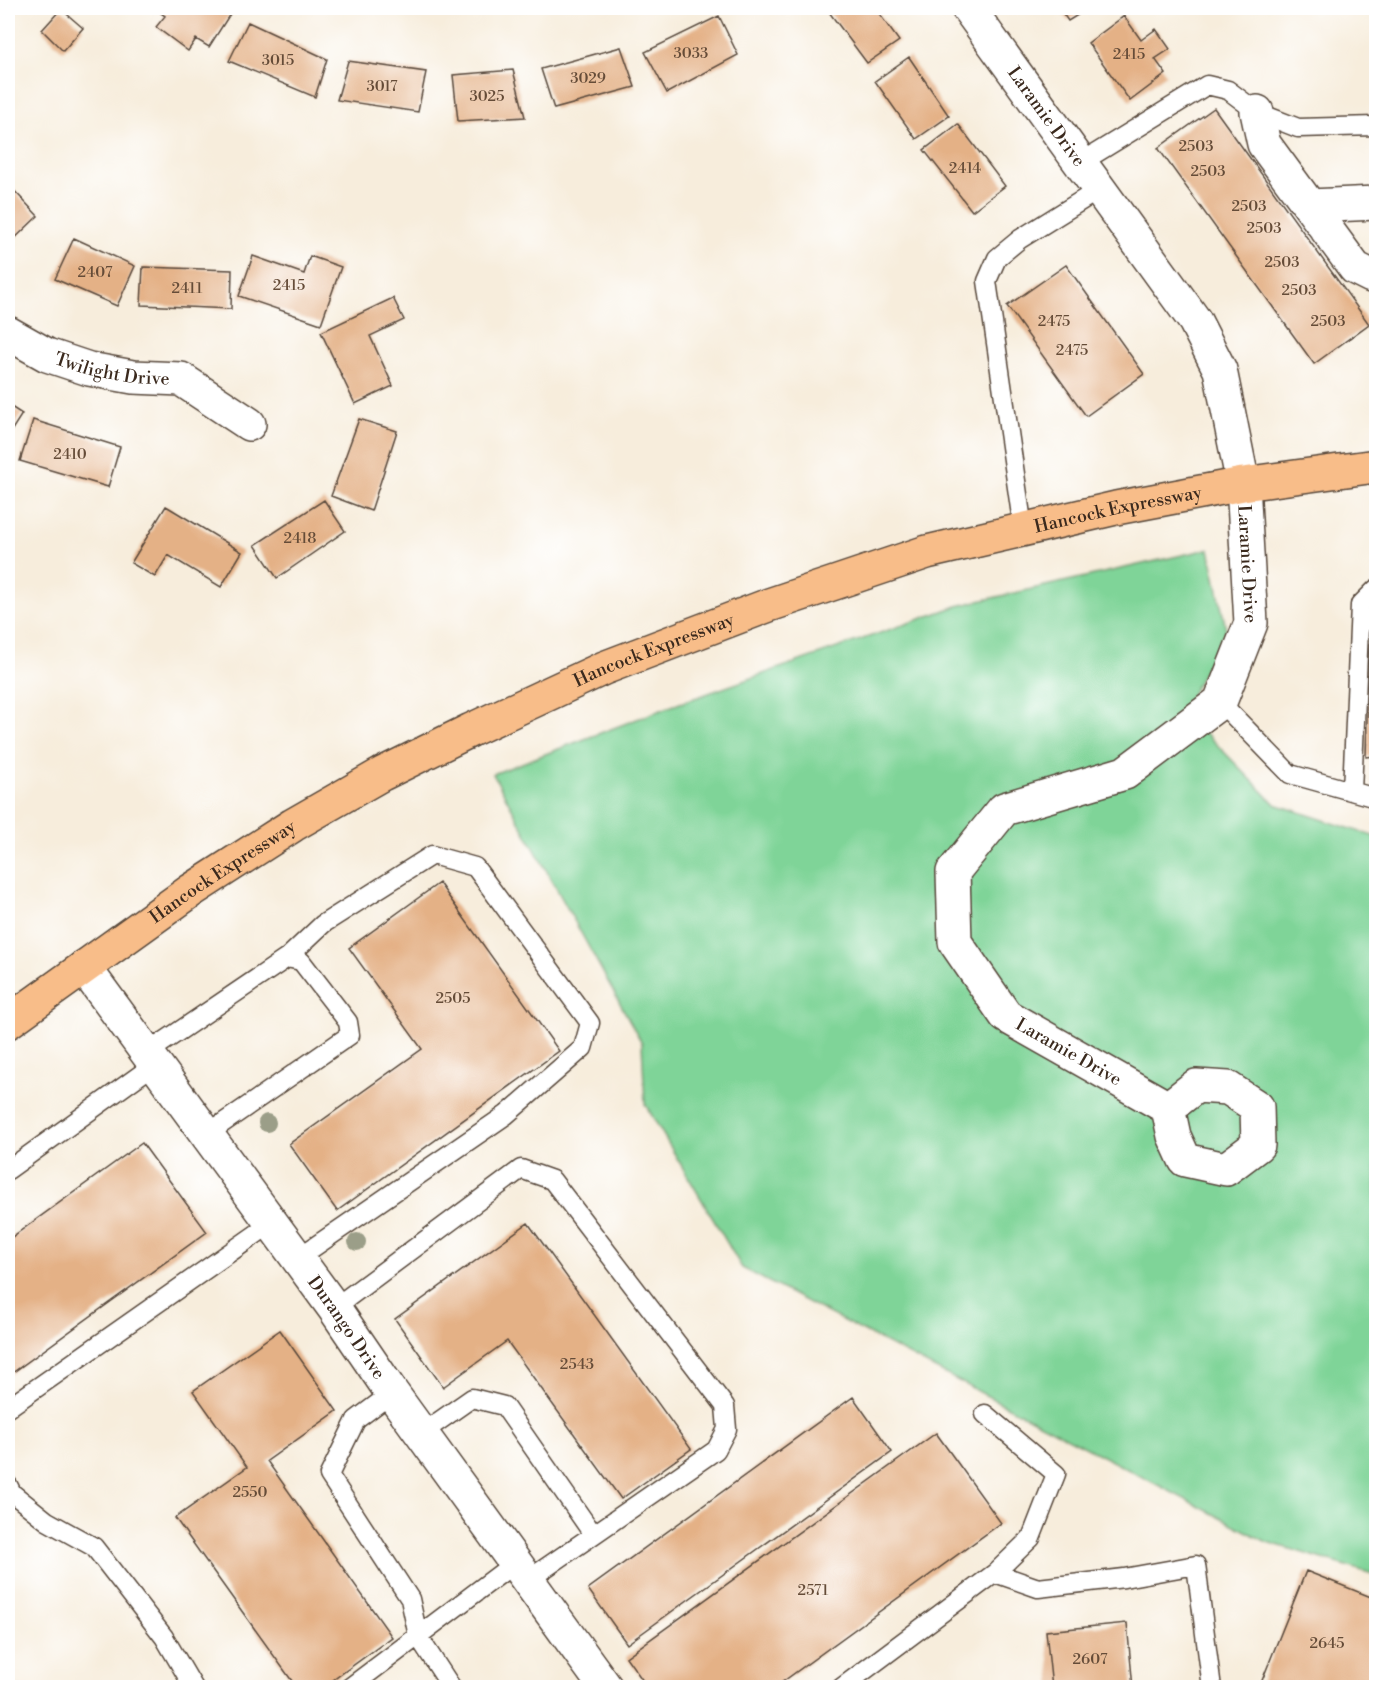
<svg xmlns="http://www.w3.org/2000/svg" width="1384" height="1695" font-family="'Libre Bodoni',serif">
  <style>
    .green { fill: #7fd498; stroke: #5d7f5b; stroke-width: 1.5 }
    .building { fill: #e4b186 }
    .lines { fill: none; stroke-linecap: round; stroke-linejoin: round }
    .lane-casing { stroke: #57473a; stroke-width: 21 }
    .street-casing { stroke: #57473a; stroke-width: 36 }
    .primary-casing { stroke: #57473a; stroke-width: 36 }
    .lane { stroke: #fff; stroke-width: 18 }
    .street { stroke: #fff; stroke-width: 33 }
    .primary { stroke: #f8bd89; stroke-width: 33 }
    .tree { fill: #9b9e88 }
    .labels { text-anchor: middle; stroke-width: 5; stroke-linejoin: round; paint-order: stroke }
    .number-label { font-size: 15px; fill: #654c38 }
    .street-label { font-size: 18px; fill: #3b2a1e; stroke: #fff }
  </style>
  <rect width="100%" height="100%" fill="#fff"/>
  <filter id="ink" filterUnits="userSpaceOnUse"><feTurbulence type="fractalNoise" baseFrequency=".0167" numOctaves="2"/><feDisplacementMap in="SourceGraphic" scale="12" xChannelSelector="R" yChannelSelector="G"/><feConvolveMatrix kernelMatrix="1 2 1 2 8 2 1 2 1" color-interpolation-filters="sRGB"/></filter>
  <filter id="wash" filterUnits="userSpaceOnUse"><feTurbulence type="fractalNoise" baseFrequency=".008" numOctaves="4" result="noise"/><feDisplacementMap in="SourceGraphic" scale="24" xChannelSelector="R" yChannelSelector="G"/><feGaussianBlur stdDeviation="1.35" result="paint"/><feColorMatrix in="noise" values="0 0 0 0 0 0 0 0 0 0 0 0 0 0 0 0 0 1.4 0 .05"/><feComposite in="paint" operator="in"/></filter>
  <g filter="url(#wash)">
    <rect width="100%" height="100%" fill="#f7eddc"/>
    <path class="green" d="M1209 549 1226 629 1183 710 1275 804 1376 837V1575L1267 1542 742 1268 645 1104 642 1043 493 774 666 708 957 606Z"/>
    <g id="blocks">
      <path class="building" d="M154 8H221L230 14 209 47 196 39 188 51 156 27 165 16Z
        M826 8H875L899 41 867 63Z
        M1059 8H1089L1068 21Z
        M61 9 83 28 63 51 42 30Z
        M719 16 738 55 667 93 645 52Z
        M1124 16 1141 40 1156 29 1170 49 1155 59 1166 74 1130 101 1088 43Z
        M248 22 327 59 315 97 229 61Z
        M621 47 635 87 554 109 541 69Z
        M909 57 949 116 916 139 875 81Z
        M348 61 426 72 418 112 337 100Z
        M513 70 525 117 458 121 453 75Z
        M1214 108 1369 324 1314 364 1158 148Z
        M958 124 1005 186 972 211 924 150Z
        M8 184 38 216 9 244 8 243Z
        M74 238 135 266 117 306 55 279Z
        M253 256 304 274 310 256 341 267 321 324 239 296Z
        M1066 265 1144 374 1086 416 1007 306Z
        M143 267 232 270 231 309 141 305Z
        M1373 294H1376V364H1374Z
        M393 298 404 320 370 336 393 386 355 404 321 332Z
        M8 405 22 414 8 436Z
        M359 419 397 431 371 511 331 496Z
        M33 420 120 447 108 487 20 461Z
        M324 500 345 531 277 578 255 545Z
        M166 506 242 552 221 587 168 555 155 577 131 563Z
        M1369 644H1376V756L1366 757Z
        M439 883 559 1051 337 1211 289 1144 422 1049 349 948Z
        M142 1143 207 1232 8 1376V1240Z
        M528 1223 691 1449 621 1499 507 1341 443 1387 395 1319Z
        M280 1330 337 1411 267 1461 392 1637 322 1688H297L175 1518 247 1467 193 1391Z
        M853 1397 892 1452 627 1644 588 1589Z
        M936 1433 1001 1523 774 1688H648L626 1657Z
        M1306 1571 1376 1599V1688H1259Z
        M1127 1623 1133 1688H1052L1046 1631Z"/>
    </g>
  </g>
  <g filter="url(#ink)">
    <use href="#blocks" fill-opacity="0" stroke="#57473a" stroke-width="1.5"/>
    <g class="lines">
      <g class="lane-casing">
        <path id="lane" d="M1080 163 1207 85 1228 90 1257 112 1298 128 1376 126
          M1023 529 987 281 997 258 1020 239 1100 189
          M1220 702 1290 774 1376 798
          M1352 791 1360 605 1376 589
          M287 958 323 924 432 855 475 867 590 1023 583 1048 506 1115 298 1258
          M147 1053 287 958 301 961 348 1022 350 1035 207 1134
          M8 1170 155 1064
          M334 1308 521 1169 552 1180 725 1406 727 1429 716 1450 528 1580
          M392 1393 356 1420 329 1475 410 1599 418 1636 452 1688
          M8 1408 272 1223
          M985 1414 1056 1474 1031 1538 995 1573
          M422 1433 472 1398 504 1406 593 1534
          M8 1485 12 1493 47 1521 94 1547 164 1637 194 1688
          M349 1688 516 1562
          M841 1688 995 1573 1038 1588 1124 1578 1196 1565 1212 1688"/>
      </g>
      <g class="street-casing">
        <g id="street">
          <path id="s1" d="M968 8 1195 321 1220 370 1243 484 1251 623 1220 702 1125 773 1004 809 953 872 955 942 1006 1016 1168 1108 1196 1086 1228 1088 1257 1107 1258 1145 1226 1169 1185 1160 1174 1136 1168 1108"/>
          <path d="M1257 112 1264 144 1355 268 1371 276H1376"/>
          <path d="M1310 206 1376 203"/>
          <path id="s2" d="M8 333 47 355 89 369 133 377 181 379 249 424"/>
          <path id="s3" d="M84 967 334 1308 392 1393 606 1688"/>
        </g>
      </g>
      <g class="primary-casing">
        <g id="primary">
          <path id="s4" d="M8 1022 192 890 293 825 382 774 471 730 604 668 769 605 927 552 1116 508 1243 484 1376 466"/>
        </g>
      </g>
      <use href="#lane" class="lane"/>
      <use href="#street" class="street"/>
      <use href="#primary" class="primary"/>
    </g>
    <g class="tree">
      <circle cx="267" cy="1123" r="9"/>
      <circle cx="357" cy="1242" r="9"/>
    </g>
  </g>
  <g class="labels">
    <g class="number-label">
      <text x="691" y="58">3033</text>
      <text x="1129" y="59">2415</text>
      <text x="278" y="65">3015</text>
      <text x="588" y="83">3029</text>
      <text x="382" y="91">3017</text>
      <text x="487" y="101">3025</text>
      <text x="1196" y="151">2503</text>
      <text x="965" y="173">2414</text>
      <text x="1208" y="176">2503</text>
      <text x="1249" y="211">2503</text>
      <text x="1264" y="233">2503</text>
      <text x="1282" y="267">2503</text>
      <text x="95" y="277">2407</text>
      <text x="289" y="290">2415</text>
      <text x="187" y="293">2411</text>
      <text x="1299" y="295">2503</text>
      <text x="1054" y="326">2475</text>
      <text x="1328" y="326">2503</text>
      <text x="1072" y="355">2475</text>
      <text x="70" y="459">2410</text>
      <text x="300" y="543">2418</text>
      <text x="453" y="1003">2505</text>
      <text x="577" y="1369">2543</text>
      <text x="250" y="1497">2550</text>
      <text x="813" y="1595">2571</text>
      <text x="1327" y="1648">2645</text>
      <text x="1090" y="1664">2607</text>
    </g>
    <g class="street-label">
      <text dy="6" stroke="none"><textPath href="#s1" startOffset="134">Laramie Drive</textPath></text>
      <text dy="6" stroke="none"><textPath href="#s2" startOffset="112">Twilight Drive</textPath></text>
      <text dy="6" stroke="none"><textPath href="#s4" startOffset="1234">Hancock Expressway</textPath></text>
      <text dy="6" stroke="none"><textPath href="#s1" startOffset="638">Laramie Drive</textPath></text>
      <text dy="6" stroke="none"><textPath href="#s4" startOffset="748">Hancock Expressway</textPath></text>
      <text dy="6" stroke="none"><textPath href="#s4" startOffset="262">Hancock Expressway</textPath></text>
      <text dy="6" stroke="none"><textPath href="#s1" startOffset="1340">Laramie Drive</textPath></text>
      <text dy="6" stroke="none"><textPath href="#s3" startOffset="446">Durango Drive</textPath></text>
    </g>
  </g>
  <rect width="1384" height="1695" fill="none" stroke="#fff" stroke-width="30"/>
</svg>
